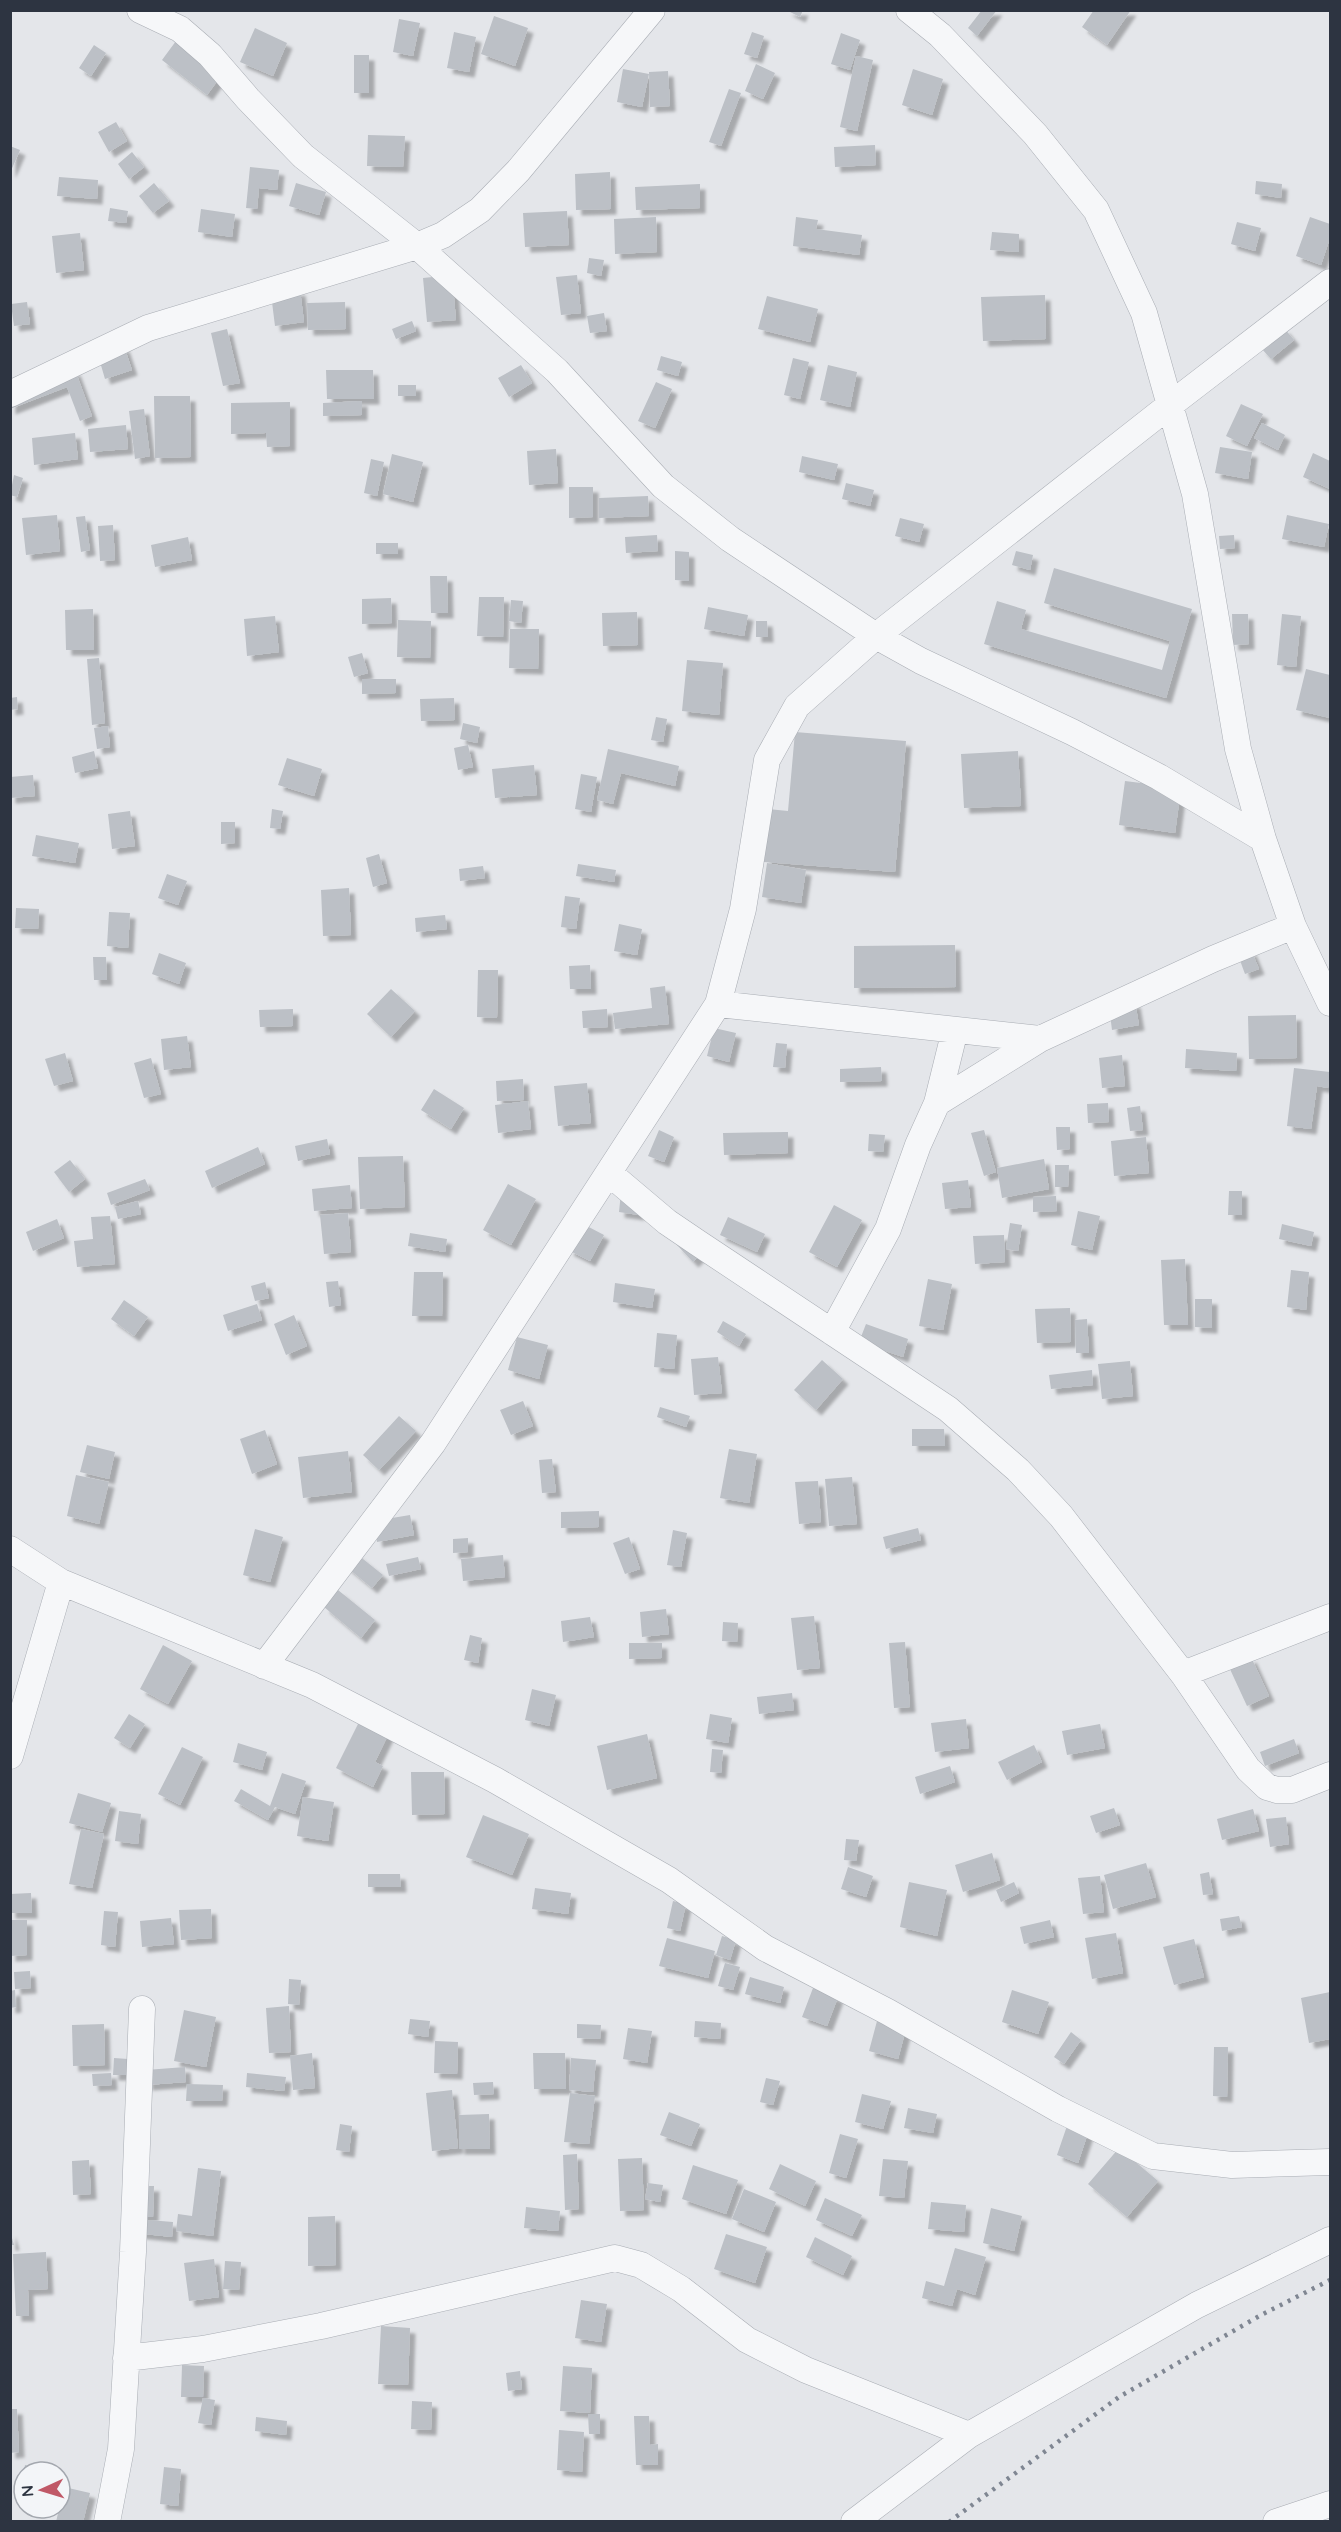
<svg xmlns="http://www.w3.org/2000/svg" width="1341" height="2532" font-family="Quicksand,sans-serif">
  <style>
    .building { fill: #bcc0c6; filter: url(#shadow) }
    .lines { fill: none; stroke-linecap: round; stroke-linejoin: round }
    .street-casing { stroke: #a9adb4; stroke-width: 27 }
    .street { stroke: #f6f7f9; stroke-width: 26 }
    .rail { stroke: #7f8692; stroke-width: 4.5; stroke-dasharray: 3 6; stroke-linecap: butt }
  </style>
  <defs>
    <filter id="shadow"><feDropShadow dx="5.5" dy="5.5" stdDeviation="1.5" flood-color="#0004"/></filter>
  </defs>
  <rect width="100%" height="100%" fill="#e4e6ea"/>
  <path class="building" d="M786 10H803L800 17Z
    M982 10H997L977 36 968 28Z
    M1094 10H1131L1107 45 1082 27Z
    M494 16 528 28 515 66 481 54Z
    M399 19 420 23 413 56 393 52Z
    M255 28 287 43 273 76 240 62Z
    M454 32 476 37 469 72 447 68Z
    M752 32 764 36 757 58 744 54Z
    M841 33 860 40 850 70 831 64Z
    M176 41 221 76 207 95 162 60Z
    M94 45 106 53 91 76 79 68Z
    M354 55H369V93H354Z
    M856 56 873 60 857 131 840 127Z
    M756 64 775 73 763 99 745 91Z
    M623 69 649 74 642 107 617 102Z
    M913 69 943 79 932 115 902 105Z
    M668 71 670 106 650 107 649 72Z
    M729 89 741 93 721 146 709 142Z
    M116 122 127 141 109 152 98 132Z
    M368 135 405 136 403 167 367 166Z
    M875 145 876 165 835 167 834 147Z
    M10 146 20 150 10 173Z
    M132 152 144 167 129 179 118 164Z
    M250 167 279 170 277 190 259 188 257 209 246 208Z
    M610 172 611 209 576 210 575 174Z
    M59 177 98 180 97 199 57 196Z
    M1256 181 1282 184 1281 198 1255 194Z
    M154 183 169 201 153 213 139 196Z
    M296 183 326 192 319 215 289 206Z
    M700 184V208L636 210 635 187Z
    M110 208 128 211 126 223 108 221Z
    M201 209 235 214 232 237 198 232Z
    M567 211 569 245 525 247 523 213Z
    M656 217 657 252 615 254 614 219Z
    M796 217 818 220 816 229 862 235 859 255 793 246Z
    M1310 217 1330 224V238L1321 265 1296 256Z
    M1237 222 1261 228 1255 251 1231 244Z
    M992 232 1019 234V252L990 250Z
    M80 233 84 270 56 273 52 236Z
    M589 258 604 260 601 276 587 273Z
    M452 275 456 320 427 322 423 278Z
    M577 275 581 313 561 315 556 277Z
    M300 290 304 322 275 326 271 294Z
    M1045 295 1046 339 983 341 981 297Z
    M767 296 818 309 810 342 758 329Z
    M27 302 30 324 14 326 11 304Z
    M345 302 346 329 308 330 307 303Z
    M604 313 607 331 590 333 587 316Z
    M412 321 416 331 396 339 392 329Z
    M1284 328 1294 340 1271 359 1261 348Z
    M227 329 240 383 223 386 211 333Z
    M124 346 132 370 105 379 98 355Z
    M661 356 682 362 678 376 657 370Z
    M793 358 809 362 800 399 784 395Z
    M521 365 532 383 509 397 498 378Z
    M828 365 857 372 850 407 820 400Z
    M75 370 92 416 80 421 67 387 10 409V395Z
    M326 370H373L374 399H327Z
    M656 382 672 389 655 428 638 421Z
    M398 385H416V396H398Z
    M154 396H190L191 457 155 458Z
    M362 401V415L323 416V403Z
    M290 402V446L267 447 266 433 231 434V403Z
    M1241 404 1263 414 1247 446 1226 436Z
    M144 409 150 456 135 459 129 411Z
    M1262 423 1285 435 1278 450 1254 438Z
    M126 425 128 449 90 452 88 429Z
    M75 433 78 459 34 465 32 438Z
    M1220 447 1252 452 1248 479 1215 473Z
    M556 449 558 483 529 485 527 451Z
    M1313 453 1330 461V489L1303 477Z
    M392 454 423 462 413 502 383 494Z
    M802 456 838 464 834 480 799 472Z
    M371 459 384 462 377 496 364 493Z
    M14 475 23 478 17 497 10 495Z
    M846 483 874 490 870 506 842 499Z
    M569 487H593V517L569 518Z
    M648 496 649 516 599 518V498Z
    M57 515 60 551 26 555 22 518Z
    M1287 515 1329 524 1324 547 1282 539Z
    M85 516 90 550 81 552 76 517Z
    M900 518 924 524 919 542 895 536Z
    M113 525 115 560 100 561 98 526Z
    M657 535 658 551 626 553 625 537Z
    M1234 535 1235 548 1220 549 1219 536Z
    M188 537 192 560 155 567 151 545Z
    M376 543H398V554H376Z
    M675 551 689 552V581L675 580Z
    M1016 551 1033 555 1030 570 1012 565Z
    M1054 568 1192 609 1166 698 984 644 997 601 1026 610 1021 629 1162 670 1170 641 1044 603Z
    M430 576H447L448 613H431Z
    M479 597H504L503 637 477 636Z
    M391 598 392 623 362 624V599Z
    M511 600 523 601 521 623 509 621Z
    M708 607 748 615 744 636 704 629Z
    M93 609 94 650H66L65 610Z
    M637 612 638 645 603 646 602 613Z
    M1232 614H1248L1249 644 1233 645Z
    M1282 614 1301 616 1296 667 1277 665Z
    M275 616 279 652 247 656 244 619Z
    M398 620 431 621 430 658 397 657Z
    M756 621H767L768 637H756Z
    M510 629H539L538 669 509 668Z
    M362 653 368 673 354 677 348 657Z
    M99 658 105 723 92 725 87 659Z
    M687 660 723 663 719 715 682 711Z
    M1306 669 1330 675V718L1296 710Z
    M362 679H396V693L362 694Z
    M17 697 18 709 10 710V698Z
    M454 698 455 720 421 721 420 699Z
    M656 717 667 719 663 742 651 740Z
    M463 723 480 727 477 743 460 739Z
    M108 726 110 747 97 749 94 728Z
    M795 732 906 741 895 872 764 862 768 809 788 811Z
    M468 745 473 767 458 770 454 748Z
    M608 749 679 766 675 786 621 773 613 804 597 800Z
    M94 751 98 768 75 773 72 757Z
    M1018 751 1021 806 964 808 961 754Z
    M287 758 322 769 314 796 278 785Z
    M534 765 537 795 495 798 492 769Z
    M581 774 597 777 591 812 575 809Z
    M33 775 35 796 10 798V777Z
    M1125 781 1181 788 1175 833 1119 825Z
    M272 809 283 811 280 829 270 828Z
    M130 811 135 846 112 849 108 814Z
    M221 822H235V843L221 844Z
    M36 835 79 843 75 863 32 856Z
    M379 854 387 883 373 887 366 858Z
    M767 863 806 870 801 903 762 897Z
    M578 864 616 870 614 882 576 876Z
    M483 866 485 878 460 881 459 869Z
    M167 874 187 881 178 905 158 898Z
    M349 888 351 935 323 936 321 890Z
    M565 896 580 898 576 929 561 927Z
    M16 908 39 909 38 929 15 928Z
    M109 912 130 913 128 948 107 946Z
    M445 915 447 929 416 932 415 918Z
    M619 924 642 929 637 955 614 951Z
    M955 945 956 987 854 988V946Z
    M1251 950 1259 969 1245 974 1238 955Z
    M159 953 186 963 179 984 152 974Z
    M93 957H106L107 980H94Z
    M590 965 591 989H570L569 966Z
    M478 970H498L497 1018 477 1017Z
    M665 986 669 1024 615 1029 613 1013 652 1008 650 988Z
    M391 989 415 1011 391 1037 367 1014Z
    M1135 1002 1139 1025 1112 1030 1109 1006Z
    M293 1009V1026L260 1027 259 1010Z
    M607 1009 608 1027 583 1028 582 1011Z
    M1296 1015 1297 1058 1249 1059 1248 1016Z
    M714 1028 736 1033 729 1062 707 1056Z
    M187 1036 191 1067 164 1070 161 1039Z
    M776 1043 787 1044 785 1068 773 1067Z
    M1186 1049 1237 1053 1236 1071 1185 1068Z
    M65 1053 73 1081 54 1086 45 1059Z
    M1122 1055 1125 1086 1102 1088 1099 1058Z
    M151 1058 161 1094 144 1098 134 1063Z
    M881 1067 882 1081 840 1082V1069Z
    M1294 1068 1330 1072 1328 1088 1317 1086 1311 1129 1287 1126Z
    M523 1079 524 1100 497 1101 496 1081Z
    M587 1083 591 1123 558 1126 554 1086Z
    M434 1089 464 1108 451 1129 421 1110Z
    M528 1101 531 1129 498 1133 495 1105Z
    M1108 1103 1109 1122 1088 1123 1087 1104Z
    M1140 1106 1143 1130 1130 1131 1127 1108Z
    M1056 1127H1070V1149L1057 1150Z
    M659 1130 674 1137 664 1162 648 1156Z
    M984 1130 996 1172 984 1176 971 1133Z
    M788 1132V1153L724 1155 723 1133Z
    M869 1134 885 1135 883 1152 868 1151Z
    M1146 1137 1149 1173 1114 1176 1111 1141Z
    M327 1139 330 1154 298 1161 295 1146Z
    M258 1147 265 1164 212 1188 205 1171Z
    M403 1156 405 1207 360 1209 358 1157Z
    M1044 1159 1049 1189 1002 1198 997 1168Z
    M70 1160 85 1179 69 1192 54 1172Z
    M1055 1165H1069L1068 1187H1055Z
    M145 1179 150 1190 111 1205 107 1193Z
    M968 1180 971 1207 945 1209 942 1183Z
    M508 1184 536 1199 511 1245 483 1230Z
    M350 1185 352 1208 314 1211 312 1189Z
    M1229 1191H1242V1215H1228Z
    M621 1192 642 1195 639 1215 619 1212Z
    M1056 1196 1057 1211 1033 1212V1197Z
    M138 1201 141 1214 118 1219 115 1207Z
    M834 1205 862 1220 837 1267 809 1252Z
    M1078 1211 1100 1216 1092 1250 1071 1245Z
    M348 1213 351 1252 324 1254 320 1215Z
    M110 1216 115 1264 77 1267 74 1241 93 1239 91 1217Z
    M728 1217 765 1234 757 1252 720 1235Z
    M57 1219 64 1238 33 1251 26 1232Z
    M1010 1223 1022 1225 1018 1251 1006 1249Z
    M583 1224 604 1235 590 1261 568 1250Z
    M1282 1224 1314 1232 1311 1246 1279 1239Z
    M410 1233 447 1239 445 1252 408 1246Z
    M688 1235 704 1251 693 1262 677 1245Z
    M1004 1235 1005 1262 975 1264 973 1236Z
    M1185 1259 1188 1325H1164L1161 1260Z
    M1291 1270 1309 1272 1306 1310 1287 1307Z
    M414 1272H443L442 1316H412Z
    M928 1279 952 1284 943 1330 919 1326Z
    M338 1281 341 1305 329 1307 326 1282Z
    M265 1282 269 1298 255 1301 251 1286Z
    M615 1283 655 1289 652 1308 613 1302Z
    M1195 1299H1212V1328L1195 1327Z
    M124 1300 148 1317 134 1336 111 1319Z
    M257 1304 262 1320 228 1331 223 1315Z
    M1070 1308 1071 1342 1037 1343 1035 1309Z
    M294 1315 307 1346 286 1355 274 1324Z
    M1087 1319 1089 1353H1076L1075 1320Z
    M723 1321 746 1334 739 1346 717 1332Z
    M866 1324 908 1339 903 1357 859 1342Z
    M657 1333 677 1335 674 1369 654 1367Z
    M517 1337 548 1345 539 1379 508 1370Z
    M718 1357 722 1393 694 1395 691 1359Z
    M822 1360 843 1379 816 1410 794 1390Z
    M1130 1361 1133 1396 1102 1399 1098 1364Z
    M1092 1370 1093 1385 1051 1389 1049 1375Z
    M523 1401 533 1426 511 1435 500 1410Z
    M660 1407 690 1416 686 1427 657 1417Z
    M399 1416 416 1431 379 1470 363 1455Z
    M912 1429H944L945 1446H912Z
    M265 1430 277 1464 252 1474 240 1439Z
    M87 1445 115 1452 109 1479 80 1472Z
    M729 1449 757 1454 749 1503 720 1498Z
    M348 1451 352 1492 303 1498 298 1457Z
    M552 1459 556 1492 542 1493 539 1460Z
    M76 1475 109 1482 99 1524 67 1516Z
    M852 1477 857 1524 829 1526 825 1479Z
    M818 1481 821 1522 799 1524 795 1482Z
    M599 1511V1527L561 1528V1512Z
    M410 1515 414 1535 377 1542 374 1521Z
    M918 1528 921 1540 886 1549 883 1537Z
    M255 1529 283 1537 270 1582 243 1575Z
    M673 1530 687 1533 681 1567 667 1565Z
    M629 1537 640 1569 625 1574 613 1543Z
    M468 1538V1552L453 1553V1539Z
    M353 1551 383 1575 372 1588 343 1564Z
    M503 1555 505 1577 463 1581 461 1559Z
    M418 1557 421 1569 389 1576 386 1564Z
    M338 1590 375 1620 361 1638 324 1607Z
    M666 1609 669 1634 642 1637 640 1612Z
    M814 1616 820 1668 797 1670 791 1618Z
    M590 1617 594 1637 563 1642 561 1621Z
    M723 1622 738 1623 737 1642 722 1641Z
    M470 1635 482 1638 478 1663 464 1660Z
    M905 1642 910 1707 894 1708 889 1643Z
    M629 1643H662V1658L629 1659Z
    M163 1645 192 1661 168 1704 140 1689Z
    M1251 1657 1269 1696 1247 1706 1229 1667Z
    M532 1689 556 1695 549 1726 525 1720Z
    M792 1693 794 1710 759 1714 757 1697Z
    M129 1714 145 1724 130 1748 114 1738Z
    M710 1714 732 1718 728 1743 706 1739Z
    M361 1718 389 1733 375 1762 383 1766 373 1787 336 1768Z
    M966 1719 969 1748 935 1752 931 1723Z
    M1100 1724 1105 1748 1067 1755 1062 1731Z
    M647 1734 657 1778 607 1790 597 1746Z
    M1294 1739 1299 1753 1265 1766 1260 1752Z
    M238 1743 267 1752 262 1770 233 1762Z
    M1034 1745 1042 1762 1007 1780 998 1762Z
    M182 1747 203 1757 180 1805 158 1794Z
    M712 1749 723 1750 721 1773 710 1772Z
    M950 1766 955 1782 920 1794 915 1777Z
    M411 1772H444L445 1814 412 1815Z
    M282 1773 306 1781 295 1814 275 1807 268 1820 234 1801 241 1789 270 1806Z
    M78 1793 111 1803 102 1832 69 1823Z
    M303 1797 334 1802 328 1841 297 1836Z
    M1114 1808 1120 1825 1096 1833 1090 1816Z
    M1253 1809 1259 1831 1222 1840 1217 1819Z
    M119 1811 141 1814 138 1844 115 1841Z
    M483 1815 529 1834 512 1875 466 1857Z
    M1286 1817 1289 1844 1270 1847 1266 1819Z
    M81 1829 104 1834 92 1888 69 1884Z
    M846 1839 859 1840 856 1861 844 1860Z
    M992 1853 1000 1880 963 1892 955 1865Z
    M1146 1863 1156 1897 1113 1909 1104 1875Z
    M848 1867 873 1876 866 1897 841 1889Z
    M1209 1872 1213 1894 1203 1895 1200 1874Z
    M368 1874H400L401 1887H368Z
    M1100 1876 1104 1912 1083 1914 1078 1878Z
    M909 1882 947 1890 937 1936 900 1927Z
    M1014 1882 1019 1893 1001 1902 996 1890Z
    M535 1888 571 1893 568 1914 532 1909Z
    M31 1893 32 1913H10V1894Z
    M673 1901 686 1904 680 1931 667 1928Z
    M211 1909 212 1938 181 1940 179 1910Z
    M104 1911 118 1912 115 1947 101 1945Z
    M1239 1916 1242 1927 1222 1931 1220 1919Z
    M171 1918 174 1944 142 1947 140 1921Z
    M10 1920H27V1955L10 1956Z
    M1050 1920 1054 1937 1024 1944 1020 1927Z
    M1116 1933 1123 1973 1092 1979 1085 1938Z
    M722 1936 736 1940 730 1960 716 1955Z
    M667 1938 715 1951 708 1978 659 1966Z
    M1194 1939 1204 1977 1174 1985 1163 1947Z
    M725 1963 740 1967 733 1990 718 1986Z
    M30 1971 31 1988 15 1989 14 1972Z
    M750 1977 784 1987 780 2003 745 1994Z
    M289 1979 301 1980 299 2005 288 2004Z
    M813 1988 838 1997 827 2026 802 2017Z
    M15 1990 16 2007 10 2008V1991Z
    M1012 1990 1049 2002 1038 2034 1002 2022Z
    M1330 1992V2039L1309 2043 1301 1998Z
    M289 2006 291 2052 269 2053 266 2008Z
    M184 2010 216 2017 206 2067 174 2061Z
    M410 2019 430 2021 428 2037 408 2034Z
    M695 2021 721 2023 720 2039 694 2037Z
    M877 2021 906 2029 898 2059 869 2051Z
    M104 2024 105 2065 73 2066 72 2025Z
    M577 2024 601 2025 600 2039 577 2038Z
    M628 2028 652 2031 647 2063 623 2059Z
    M1071 2032 1081 2040 1064 2064 1054 2057Z
    M435 2041 458 2042 457 2074 434 2073Z
    M1214 2047H1228L1227 2097 1213 2096Z
    M312 2053 315 2088 293 2090 290 2056Z
    M533 2053H565L566 2089H534Z
    M114 2058 128 2059 127 2075H113Z
    M571 2058 596 2060 593 2092 569 2090Z
    M185 2067 186 2082 147 2085 146 2070Z
    M111 2073 112 2085 93 2086 92 2074Z
    M247 2073 286 2077 284 2091 246 2087Z
    M766 2078 780 2081 773 2105 760 2102Z
    M493 2082 494 2094 474 2095 473 2083Z
    M187 2084 223 2085 222 2101H186Z
    M452 2090 458 2148 432 2151 426 2093Z
    M570 2093 595 2096 589 2144 564 2142Z
    M862 2094 891 2101 883 2129 855 2122Z
    M908 2108 937 2114 933 2133 904 2128Z
    M669 2112 700 2124 691 2146 660 2135Z
    M489 2114 490 2149H459V2115Z
    M1068 2123 1089 2130 1078 2163 1057 2155Z
    M340 2124 352 2126 349 2152 336 2150Z
    M840 2134 858 2139 846 2178 829 2173Z
    M1119 2148 1158 2181 1127 2217 1088 2184Z
    M577 2154 579 2209 565 2210 563 2155Z
    M642 2158 644 2210 620 2211 618 2159Z
    M883 2159 908 2161 904 2198 879 2196Z
    M89 2160 91 2194 73 2195 72 2161Z
    M780 2164 816 2181 805 2206 769 2189Z
    M693 2165 738 2180 726 2214 682 2199Z
    M198 2168 221 2171 213 2236 176 2231 178 2214 192 2216Z
    M648 2183 663 2185 660 2202 645 2199Z
    M137 2186H154L153 2217H136Z
    M744 2189 776 2202 764 2232 732 2219Z
    M825 2198 862 2215 852 2236 816 2220Z
    M931 2202 966 2205 964 2232 928 2229Z
    M526 2207 560 2211 558 2231 524 2228Z
    M991 2208 1022 2216 1014 2251 983 2243Z
    M335 2216 336 2265 308 2266V2217Z
    M136 2219 173 2222 172 2237 135 2233Z
    M10 2231 14 2245H10Z
    M726 2234 767 2247 755 2283 714 2269Z
    M815 2237 852 2256 843 2275 806 2257Z
    M955 2248 986 2257 975 2295 957 2289 952 2306 922 2298 926 2281 944 2286Z
    M46 2252 48 2289 28 2290 29 2316H16L13 2254Z
    M214 2259 219 2297 189 2301 184 2263Z
    M225 2261 241 2262 239 2290 223 2289Z
    M581 2300 607 2304 601 2342 575 2338Z
    M381 2326 410 2328 408 2385 378 2384Z
    M182 2365 204 2366 203 2397H181Z
    M563 2366 592 2368 590 2413 560 2411Z
    M520 2371 522 2389 508 2391 506 2373Z
    M203 2398 215 2400 211 2425 198 2423Z
    M412 2401 432 2402 431 2430 411 2429Z
    M10 2409H17L19 2452 10 2453Z
    M588 2414H600V2434H589Z
    M634 2416H649L650 2445 658 2444V2465H636Z
    M256 2417 287 2421 286 2435 255 2431Z
    M559 2430 584 2432 582 2472 557 2470Z
    M25 2465 42 2469 41 2472H24Z
    M164 2467 181 2469 178 2506 160 2504Z
    M23 2474H24V2496L18 2494Z
    M64 2487 90 2493 83 2522H56Z"/>
  <g class="lines">
    <g class="street-casing">
      <path id="street" d="M140 10 180 29 210 55 248 99 303 156 417 246 557 371 663 486 730 539 876 636 921 661 1072 732 1159 777 1263 839
        M909 10 940 35 1035 134 1096 210 1144 313 1195 494 1238 749 1263 839 1293 926 1330 1003
        M10 394 148 328 417 246 443 235 480 210 518 171 652 10
        M718 1004 1040 1039
        M937 1103 955 1030
        M609 1173 667 1222 698 1243 948 1409 1018 1470 1061 1516 1183 1674 1248 1769 1267 1787 1277 1790H1292L1330 1775
        M832 1332 888 1229 918 1145 937 1103 1040 1039 1213 959 1293 926
        M10 1549 61 1582 10 1756
        M61 1582 312 1685 495 1780 669 1880 765 1948 888 2012 1058 2109 1153 2156 1232 2165 1330 2162
        M264 1666 433 1443 718 1004 743 909 767 760 797 706 876 636 1170 405 1330 282
        M1183 1674 1330 1617
        M126 2358 203 2349 321 2326 615 2258 641 2265 681 2289 747 2340 806 2370 969 2435
        M107 2522 121 2449 133 2252 142 2009
        M854 2522 969 2435 1197 2305 1330 2240
        M1276 2522 1330 2504"/>
    </g>
    <use href="#street" class="street"/>
    <path class="rail" d="M949 2522 1119 2397 1261 2315 1330 2280"/>
  </g>
  <rect width="1341" height="2532" fill="none" stroke="#2d3441" stroke-width="24"/>
  <g transform="translate(42 2490) rotate(266)"><circle r="28" fill="#f3f5f8" stroke="#a4a8af" stroke-width="1.5"/>
  <path d="M0-4.5L10 22L0 15L-10 22Z" fill="#c05867"/>
  <text y="-9" font-size="16" font-weight="bold" text-anchor="middle" fill="#2d3441">N</text>
  </g>
</svg>
